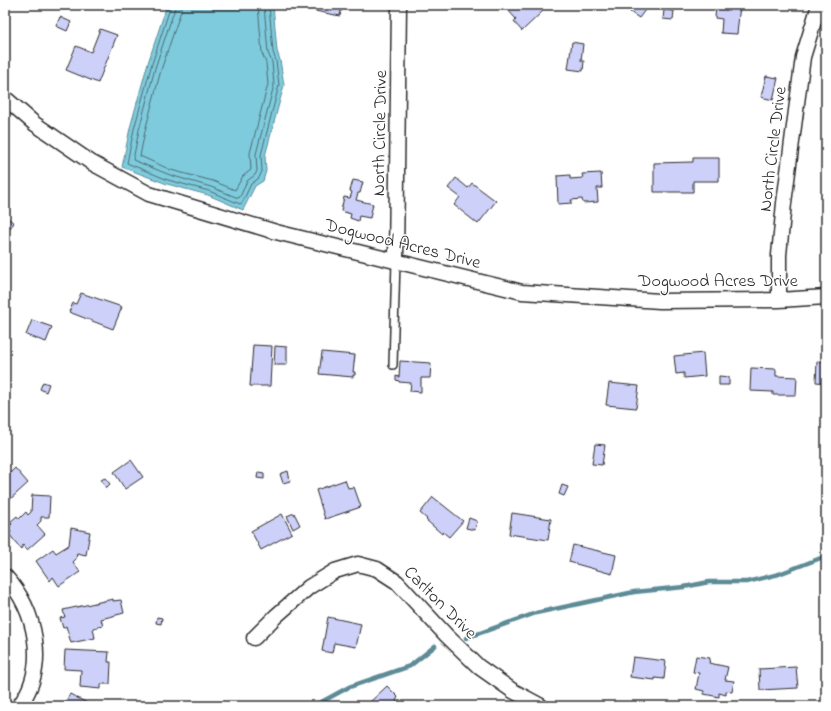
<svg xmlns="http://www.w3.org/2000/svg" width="831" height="711" font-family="'Indie Flower',sans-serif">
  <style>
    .water { fill: #7ecbdd; stroke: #5d8b96 }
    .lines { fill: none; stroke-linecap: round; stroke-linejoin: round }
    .shore { stroke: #4c6b72; stroke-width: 1 }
    .stream { stroke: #5d8b96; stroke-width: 4.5 }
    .building { fill: #cdd0f9; stroke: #2b2b2b }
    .service-casing { stroke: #2b2b2b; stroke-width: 10 }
    .minor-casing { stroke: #2b2b2b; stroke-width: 17 }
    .service { stroke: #fff; stroke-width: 7 }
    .minor { stroke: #fff; stroke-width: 14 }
    .labels { text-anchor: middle; stroke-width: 3; stroke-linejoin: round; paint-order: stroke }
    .street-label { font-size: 18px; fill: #2b2b2b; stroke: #fff }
  </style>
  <rect width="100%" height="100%" fill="#fff"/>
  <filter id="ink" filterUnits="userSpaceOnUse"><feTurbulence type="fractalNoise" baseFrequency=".025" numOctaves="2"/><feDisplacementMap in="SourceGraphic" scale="8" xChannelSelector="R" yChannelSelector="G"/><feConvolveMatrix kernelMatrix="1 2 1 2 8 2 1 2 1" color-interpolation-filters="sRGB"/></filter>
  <g filter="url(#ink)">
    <path class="water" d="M167 5H273L277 51 280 60 284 85 265 156 266 171 263 181 255 186 243 210 208 195 167 184 122 167 130 128 147 66Z"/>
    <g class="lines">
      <path class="shore" d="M171 5 151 67 134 129 127 163 168 180 209 191 240 204 242 203 251 184 259 178 262 171 261 155 279 85 276 61 273 52 269 5
        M176 5 155 68 139 130 133 160 170 175 211 187 238 198 240 197 247 181 255 175 257 171 256 154 274 85 272 62 268 53 264 5
        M182 5 181 11 161 70 145 131 140 156 171 170 213 181 235 190 243 176 251 170 250 153 268 84 266 63 262 53 258 5"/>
      <path class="stream" d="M466 638 536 613 634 592 684 587 709 582H747L779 574 826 556
        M314 706 349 687 410 666 435 646"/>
    </g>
    <path class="building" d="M316 5H342L340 16 315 11Z
      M512 5H538L543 11 522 31 514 22 516 19 508 10Z
      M635 5H637L645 10 639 18 630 12Z
      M716 5H740L737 34 721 33 722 19 715 18Z
      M664 10 674 11 673 20 663 19Z
      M60 17 71 22 67 31 56 26Z
      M100 29 117 35 98 83 66 70 76 46 91 52Z
      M572 42 583 44 581 61H584L583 71 568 69Z
      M766 76 778 78 773 100 761 97Z
      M693 158H719V181H693V192H654V163L693 162Z
      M601 173 602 188H597L598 202 583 203 582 199 571 200 572 203 558 204 557 176 570 175V179L583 178 582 174Z
      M456 178 468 188 472 183 496 201 478 224 454 205 460 197 448 188Z
      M353 180 363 182 360 193H358L356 200 373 204 370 218 359 216 358 221 350 218 351 214 341 211 344 197 350 198 352 192 350 191Z
      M824 213H826V224H823Z
      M5 216 14 223 5 234Z
      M81 293 122 307 113 329 69 312 73 303 76 304Z
      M32 320 52 327 46 342 26 335Z
      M253 345 272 346 270 386H250Z
      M275 346 287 347V365H274Z
      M322 352 355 355 353 372H355V375H353V377L319 374Z
      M703 353 705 376 684 378V373L676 374 674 356Z
      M400 361 431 363 430 378H421V392L410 391 411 383 399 382V381L396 380V376L399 377Z
      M817 361 826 362V383L816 382Z
      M751 368 776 369V376L797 377 796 395H773V392L750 391Z
      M719 376 729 377V385H719Z
      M43 382 49 384 46 392 40 389Z
      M609 383 639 386 636 408 606 405Z
      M595 444 605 445 602 465 592 464Z
      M131 460 143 477 125 489 114 472Z
      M5 468 10 473 15 468 28 483 5 504Z
      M288 471 290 481 283 483 280 474Z
      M258 472 264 473V479L257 478Z
      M105 478 110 484 106 488 101 480Z
      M345 480 348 488 354 487 361 507 325 519 316 490Z
      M562 485 568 487 564 496 559 494Z
      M32 495 50 496 49 517H41V521L37 525 45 534 27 550 23 545 21 549 9 534 11 532 8 528 12 524 10 522 17 516 19 519 26 512 28 515 31 512Z
      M433 497 463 521 449 537 443 532 442 534 426 520 427 519 420 513Z
      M294 513 300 525 293 529 287 516Z
      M512 513 551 519 548 540 509 534Z
      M282 514 292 533 261 550 251 531Z
      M469 518 477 521 475 530 466 528Z
      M71 528 90 532 86 555 77 553 76 559 73 562 80 572 59 586 53 577 50 581 36 561 53 549 56 553 69 545Z
      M573 545 616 555 612 574 569 562Z
      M113 599V601L121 600 124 613 101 619 103 626 93 628 95 638 71 643 66 626 63 628 60 618 65 617 63 610Z
      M157 617 162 618 161 624 156 623Z
      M328 617 361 624 356 647 334 643 332 653 322 651Z
      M65 650 109 652 108 662H111L110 684H101V689L80 687 81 670 64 669Z
      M696 656 710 658 709 663 728 667 725 680 734 681 732 692 726 691V695L719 693V697L704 694V691L696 689 699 673 693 672Z
      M633 657 666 661 664 679 655 678V680L630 677Z
      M796 667 798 688 760 690 759 669Z
      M824 676H826V699H824Z
      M387 686 398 697 396 701 401 706H372L369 703Z
      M70 694 89 704 87 706H63Z"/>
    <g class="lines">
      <g class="service-casing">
        <path id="service" d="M393 365 396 261"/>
      </g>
      <g class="minor-casing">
        <path id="minor" d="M5 98 35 124 92 163 149 194 276 232 522 292 660 301 779 300 826 297
          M396 261 399 5
          M779 300V255L784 203 803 57 819 5
          M5 576C36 610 49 667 19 706
          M254 638 276 616 309 587 335 571 358 564 377 569 397 582 446 635 479 667 513 691 541 706"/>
      </g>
      <use href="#service" class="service"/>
      <use href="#minor" class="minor"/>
    </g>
  </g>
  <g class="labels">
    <g class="street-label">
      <text transform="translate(379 133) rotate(-89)" y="6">North Circle Drive</text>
      <text transform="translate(772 149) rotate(-83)" y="6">North Circle Drive</text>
      <text transform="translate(403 243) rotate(14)" y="6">Dogwood Acres Drive</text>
      <text x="718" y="286">Dogwood Acres Drive</text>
      <text transform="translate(441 602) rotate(45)" y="6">Carlton Drive</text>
    </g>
  </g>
  <rect width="831" height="711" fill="none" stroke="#fff" stroke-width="20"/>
  <rect x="10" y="10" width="811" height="691" fill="none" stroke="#2b2b2b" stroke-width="1.5" filter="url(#ink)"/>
</svg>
